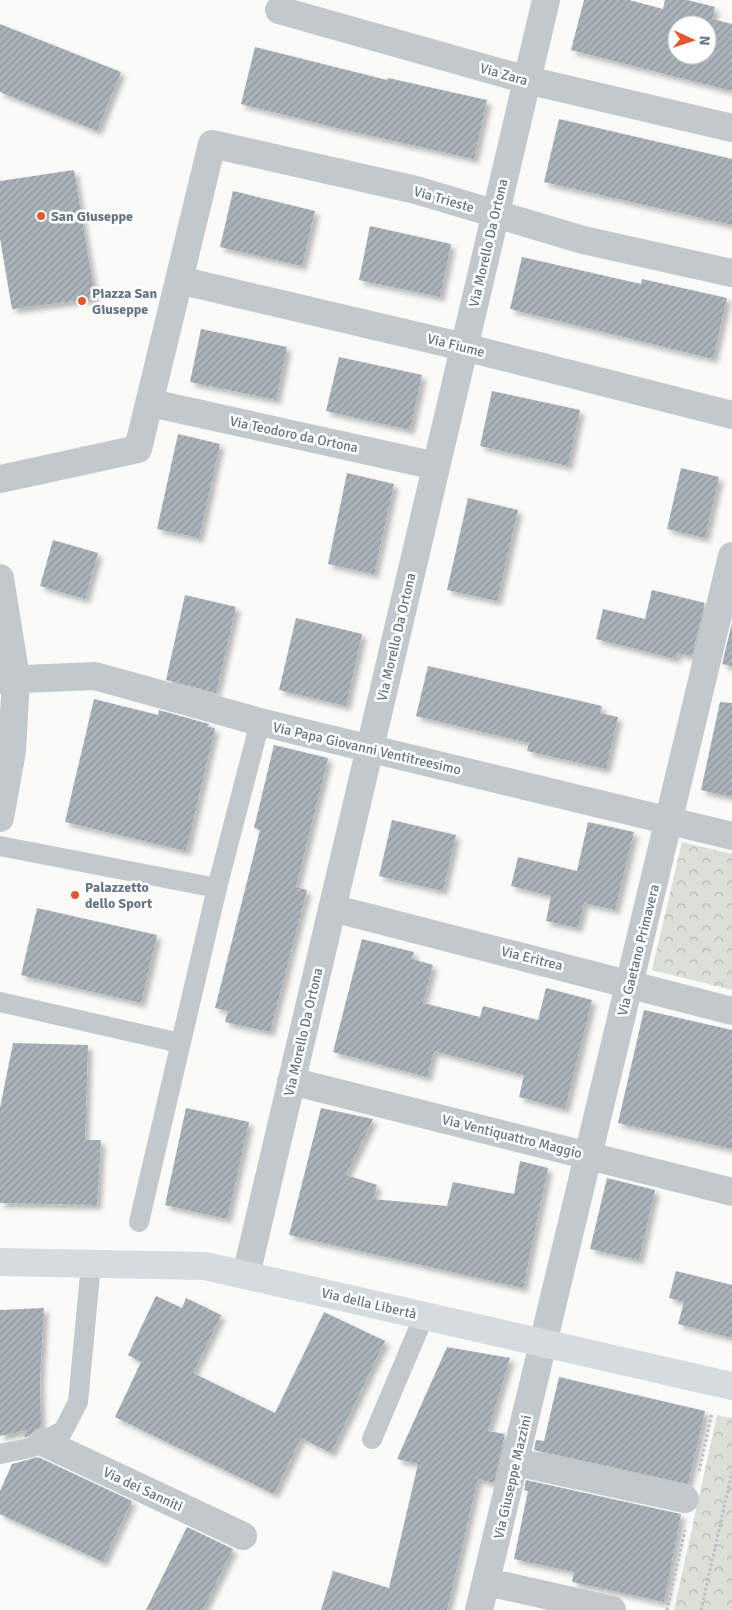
<svg xmlns="http://www.w3.org/2000/svg" width="732" height="1610" font-family="Signika,sans-serif">
  <style>
    .forest { fill: url(#forest-crowns) }
    .building { fill: url(#building-hatch); fill-rule: evenodd; filter: url(#shadow) }
    .lines { fill: none; stroke-linecap: round; stroke-linejoin: round }
    .path { stroke: #bbbfc2; stroke-width: 3; stroke-dasharray: 2.5 2.5; stroke-linecap: butt }
    .service { stroke: #c3c8cc; stroke-width: 20 }
    .minor { stroke: #c3c8cc; stroke-width: 28 }
    .secondary { stroke: #d6dbdf; stroke-width: 28 }
    .poi-dot { fill: #e4572e; stroke: #fff; stroke-width: 2 }
    .labels { text-anchor: middle; stroke-width: 5; stroke-linejoin: round; paint-order: stroke }
    .street-label { font-size: 14px; fill: #657683; stroke: #fff }
    .poi-label { font-size: 14px; font-weight: bold; fill: #657683; stroke: #fff; text-anchor: start }
  </style>
  <defs>
    <pattern id="forest-crowns" width="20" height="18" patternUnits="userSpaceOnUse" patternTransform="scale(1.25)"><rect width="20" height="18" fill="#dadfd7"/><path d="M2 6a3 3 0 1 1 6 0M12 15a3 3 0 1 1 6 0" fill="none" stroke="#b4b9b4"/></pattern>
    <pattern id="building-hatch" width="6" height="6" patternUnits="userSpaceOnUse" patternTransform="scale(1.25)"><rect width="6" height="6" fill="#aab3b9"/><path d="M-1 1l2-2M0 6l6-6M5 7l2-2" fill="none" stroke="#8e969c"/></pattern>
    <filter id="shadow"><feDropShadow dx="4.5" dy="4.5" stdDeviation="2.5" flood-color="#0004"/></filter>
  </defs>
  <rect width="100%" height="100%" fill="#fafaf8"/>
  <path class="forest" d="M682 842 732 854V990L652 970Z
    M717 1415 732 1418V1610H674Z"/>
  <path class="building" d="M584 0H629L663 9 665 0H687L715 7 712 19 732 24V91L571 50ZM677 25H707V55H677Z
    M0 24 121 72 97 131 0 92Z
    M255 47 387 80 388 78 487 100 474 159 337 128 241 104Z
    M559 119 732 159V225L544 182Z
    M74 170 95 298 12 309 0 238V181Z
    M233 191 315 211 302 266 220 247Z
    M370 226 451 244 440 297 359 280Z
    M522 257 641 284 642 279 727 298 713 359 510 309Z
    M201 329 287 347 276 400 190 382Z
    M339 357 422 375 410 430 326 411Z
    M492 391 580 410 568 466 480 446Z
    M178 434 220 444 199 538 157 529Z
    M681 468 719 477 705 538 667 529Z
    M347 473 394 484 374 574 328 564Z
    M468 498 518 510 497 601 447 590Z
    M53 540 98 553 85 599 40 586Z
    M652 590 705 603 692 656 677 653 676 659 596 639 603 609 645 619Z
    M185 595 236 607 216 693 166 680Z
    M296 618 362 634 346 706 279 690Z
    M732 623V666L722 664Z
    M428 666 602 706 600 713 618 717 606 769 527 751 529 743 416 716Z
    M94 699 158 715 159 710 209 724 208 727 215 728 186 851 65 822Z
    M720 702 732 703V797L701 790Z
    M274 745 328 758 296 887 307 890 270 1032 225 1022 228 1011 215 1008 260 830 254 828Z
    M392 820 456 835 443 891 379 876Z
    M588 822 634 832 615 910 584 903 578 928 546 921 551 896 511 886 518 857 577 871Z
    M37 908 157 935 141 1003 21 975Z
    M362 939 414 952 412 959 433 965 423 1003 480 1017 483 1006 538 1020 546 988 592 1000 565 1109 519 1097 524 1075 434 1051 427 1077 333 1052Z
    M644 1010 732 1030V1149L618 1123Z
    M13 1043 88 1045 85 1140H101L97 1205 0 1203V1108Z
    M186 1108 249 1122 227 1219 165 1205Z
    M321 1108 373 1119 346 1175 377 1185 373 1199 447 1206 453 1182 514 1194 520 1161 548 1168 523 1288 289 1235Z
    M607 1178 655 1190 639 1260 590 1249Z
    M676 1271 732 1285V1338L678 1324 684 1302 669 1298Z
    M156 1296 182 1308 186 1298 221 1315 193 1373 275 1413 324 1312 385 1341 331 1453 301 1438 274 1494 115 1417 141 1362 128 1355Z
    M44 1308 40 1379 41 1427 26 1437H24L27 1430 0 1436V1310Z
    M447 1347 510 1358 488 1431 505 1434 494 1483 478 1479 447 1610H321L333 1571 389 1588 418 1464 397 1459Z
    M559 1377 705 1411 688 1484 534 1450 536 1440 544 1441Z
    M38 1457 132 1501 103 1562 0 1514V1491L12 1464Z
    M526 1480 681 1514 664 1602 572 1582 574 1572 514 1559 528 1491 524 1490Z
    M187 1527 233 1549 203 1610H146Z"/>
  <g class="lines">
    <path class="path" d="M699 1471 712 1413
      M667 1610 685 1530
      M701 1610 732 1472"/>
    <path class="service" d="M0 846 217 888
      M0 1002 180 1043
      M139 1222 217 888 260 722
      M372 1439 424 1316
      M0 1454 30 1448 63 1431 78 1402 91 1264"/>
    <path class="minor" d="M279 10 527 80 732 128
      M179 280 464 347 732 415
      M151 403 436 466
      M0 479 138 449 212 144 416 190 583 240 732 273
      M0 578 16 678 12 751 0 818
      M0 680 95 676 260 722 732 836
      M332 908 732 1011
      M291 1081 732 1192
      M246 1275 546 0
      M43 1442 243 1536
      M516 1462 685 1499
      M487 1582 612 1610
      M479 1610 732 556"/>
    <path class="secondary" d="M0 1262 205 1266 732 1386"/>
  </g>
  <g class="poi-dot">
    <circle cx="41" cy="216" r="5"/>
    <circle cx="82" cy="301" r="5"/>
    <circle cx="75" cy="895" r="5"/>
  </g>
  <g class="labels">
    <g class="street-label">
      <text transform="translate(504 74) rotate(16)" y="5">Via Zara</text>
      <text transform="translate(444 199) rotate(16)" y="5">Via Trieste</text>
      <text transform="translate(488 243) rotate(-77)" y="5">Via Morello Da Ortona</text>
      <text transform="translate(456 345) rotate(14)" y="5">Via Fiume</text>
      <text transform="translate(294 434) rotate(12)" y="5">Via Teodoro da Ortona</text>
      <text transform="translate(396 637) rotate(-77)" y="5">Via Morello Da Ortona</text>
      <text transform="translate(367 748) rotate(13)" y="5">Via Papa Giovanni Ventitreesimo</text>
      <text transform="translate(638 950) rotate(-76)" y="5">Via Gaetano Primavera</text>
      <text transform="translate(532 958) rotate(14)" y="5">Via Eritrea</text>
      <text transform="translate(303 1032) rotate(-77)" y="5">Via Morello Da Ortona</text>
      <text transform="translate(512 1136) rotate(14)" y="5">Via Ventiquattro Maggio</text>
      <text transform="translate(369 1303) rotate(13)" y="5">Via della Libertà</text>
      <text transform="translate(512 1477) rotate(-77)" y="5">Via Giuseppe Mazzini</text>
      <text transform="translate(143 1489) rotate(25)" y="5">Via dei Sanniti</text>
    </g>
    <g class="poi-label">
      <text x="51" y="221">San Giuseppe</text>
      <text x="92" y="298">Piazza San<tspan x="92" dy="16">Giuseppe</tspan></text>
      <text x="85" y="892">Palazzetto<tspan x="85" dy="16">dello Sport</tspan></text>
    </g>
  </g>
  <g transform="translate(692 40) rotate(93)"><circle r="24" fill="#ffffff" stroke="#c1c8cd"/>
  <path d="M0-4L9 19L0 12L-9 19Z" fill="#e4572e"/>
  <text y="-8" font-size="14" font-weight="bold" text-anchor="middle" fill="#657683">N</text>
  </g>
</svg>
